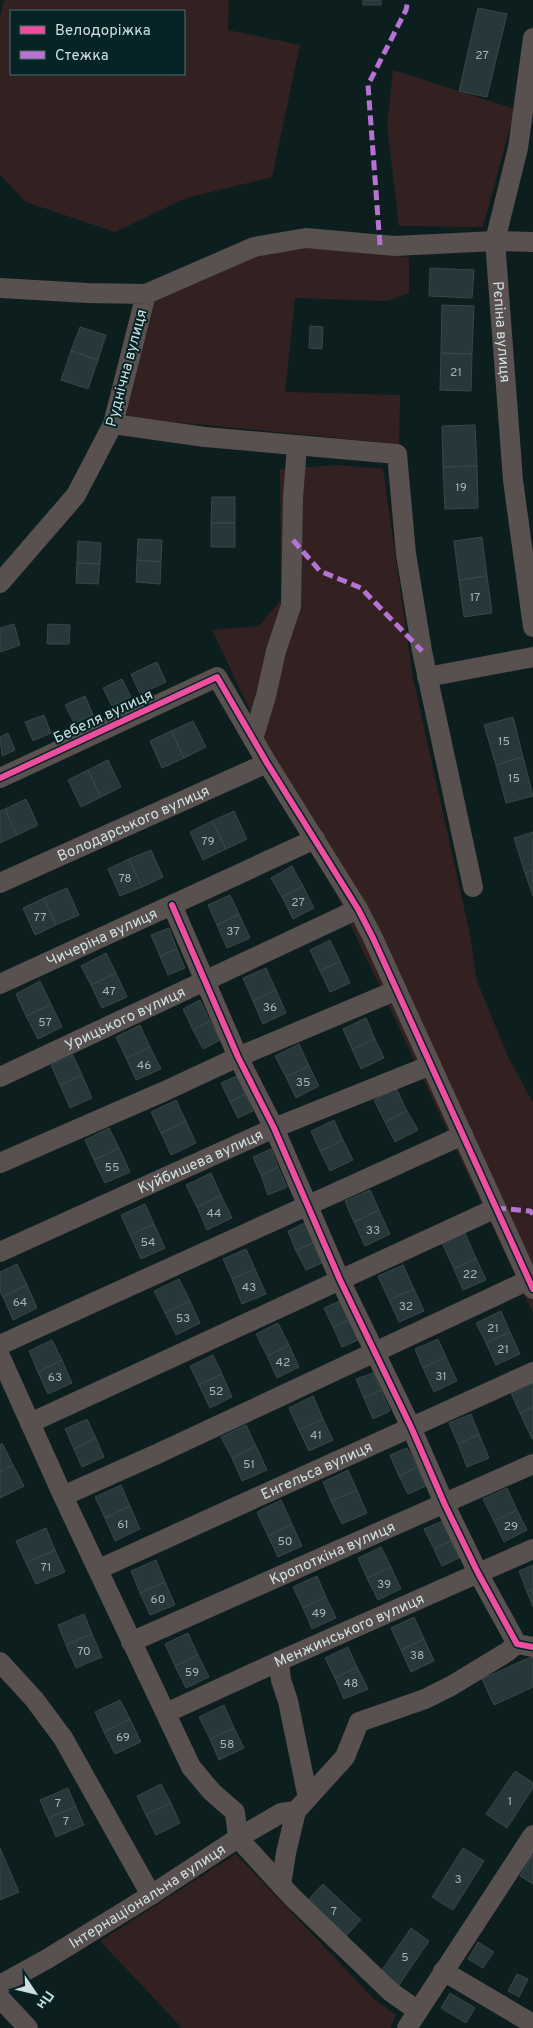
<svg xmlns="http://www.w3.org/2000/svg" width="533" height="2028" font-family="Overpass,sans-serif">
  <style>
    .green { fill: #332121; fill-rule: evenodd }
    .building { fill: #27383a; stroke: #394647 }
    .lines { fill: none; stroke-linecap: round; stroke-linejoin: round }
    .minor { stroke: #595050; stroke-width: 20 }
    .quiet { stroke: #b673d3; stroke-width: 5; stroke-dasharray: 10 5; stroke-linecap: butt }
    .cycleway-casing { stroke: #062426; stroke-width: 9 }
    .cycleway { stroke: #ef4d9e; stroke-width: 6 }
    .labels { text-anchor: middle; stroke-width: 4; stroke-linejoin: round; paint-order: stroke }
    .number-label { font-size: 12px; fill: #a5b5b6 }
    .street-label { font-size: 15px; fill: #cfdfe0; stroke: #062426 }
  </style>
  <rect width="100%" height="100%" fill="#0d1e1f"/>
  <path class="green" d="M4 0H229L228 30 300 45 272 177 186 198 115 232 26 202 0 175V16ZM11 11H184V74H11Z
    M393 70 515 109 483 227 399 226 387 126Z
    M307 248 409 257V293L388 301 295 298 285 392 400 395 399 444 122 417 152 300 256 255Z
    M339 465 383 469 413 678 469 930 477 981 508 1057 533 1103V1313L212 630 259 626 281 600 280 469Z
    M236 1854 373 1998 396 2015 390 2028H182L100 1941Z"/>
  <path class="building" d="M363 0H381V5H363Z
    M478 8 507 14 487 97 459 91Z
    M430 268 474 270 472 298 429 296Z
    M442 305 474 306 472 354 441 353Z
    M310 326 323 327 322 349 309 348Z
    M80 327 106 335 98 360 71 351Z
    M71 351 98 360 88 389 61 380Z
    M441 353 472 354 471 391 440 390Z
    M475 425 477 466 443 467 442 426Z
    M477 466 478 508 445 509 443 467Z
    M212 497H235V523H211Z
    M211 523H235V547H211Z
    M482 537 487 576 459 580 454 541Z
    M138 539 162 540 161 562 137 560Z
    M78 541 101 543 100 564 77 563Z
    M137 560 161 562 160 584 136 582Z
    M77 563 100 564 98 584 76 583Z
    M487 576 492 613 464 617 459 580Z
    M14 624 20 645 0 652V628Z
    M48 624 70 625 69 644H47Z
    M157 662 166 682 140 694 131 674Z
    M122 679 131 697 112 706 103 688Z
    M85 696 93 715 74 723 65 705Z
    M44 715 51 733 33 741 25 722Z
    M513 717 523 757 496 765 484 725Z
    M193 721 206 747 184 758 171 731Z
    M171 731 184 758 162 768 150 741Z
    M8 733 15 750 2 756 0 737Z
    M523 757 533 796 506 803 496 765Z
    M108 760 121 787 101 797 88 770Z
    M88 770 101 797 81 807 68 780Z
    M26 799 38 825 17 835 5 809Z
    M5 809 17 835 0 843V811Z
    M234 811 247 839 226 849 212 821Z
    M212 821 226 849 203 860 190 832Z
    M533 832V870L525 873 514 838Z
    M151 850 163 877 142 887 129 859Z
    M129 859 142 887 120 896 108 869Z
    M292 866 303 886 282 897 271 878Z
    M533 870V896L525 873Z
    M303 886 314 908 293 919 282 897Z
    M67 888 79 915 56 925 44 898Z
    M230 895 239 914 217 925 208 905Z
    M44 898 56 925 35 935 23 908Z
    M239 914 250 938 227 948 217 925Z
    M169 928 177 949 160 956 151 935Z
    M330 940 340 961 320 971 310 950Z
    M177 949 185 968 168 975 160 956Z
    M106 953 116 973 91 985 81 966Z
    M340 961 350 983 330 992 320 971Z
    M266 968 276 990 253 1001 243 978Z
    M116 973 127 997 102 1008 91 985Z
    M40 981 51 1004 26 1016 16 994Z
    M276 990 286 1013 263 1024 253 1001Z
    M200 1000 210 1021 193 1030 183 1009Z
    M51 1004 62 1027 38 1039 26 1016Z
    M366 1018 375 1039 352 1049 343 1029Z
    M210 1021 220 1040 203 1049 193 1030Z
    M140 1025 150 1047 126 1058 116 1037Z
    M375 1039 384 1058 361 1069 352 1049Z
    M299 1044 309 1066 286 1077 275 1056Z
    M150 1047 161 1069 136 1080 126 1058Z
    M73 1055 82 1075 60 1085 51 1065Z
    M309 1066 319 1086 296 1098 286 1077Z
    M82 1075 92 1098 70 1108 60 1085Z
    M237 1076 245 1094 230 1102 221 1083Z
    M396 1088 407 1111 385 1122 374 1100Z
    M245 1094 253 1111 238 1118 230 1102Z
    M176 1100 186 1121 161 1133 151 1112Z
    M407 1111 418 1130 395 1142 385 1122Z
    M334 1120 343 1140 320 1151 311 1131Z
    M186 1121 196 1143 171 1155 161 1133Z
    M109 1128 119 1148 94 1160 85 1140Z
    M343 1140 353 1160 330 1171 320 1151Z
    M119 1148 130 1172 105 1183 94 1160Z
    M271 1149 278 1167 261 1175 253 1157Z
    M278 1167 287 1187 268 1195 261 1175Z
    M211 1173 221 1195 197 1207 186 1185Z
    M370 1190 379 1210 354 1222 345 1201Z
    M221 1195 232 1218 207 1230 197 1207Z
    M145 1204 154 1224 130 1235 121 1215Z
    M379 1210 390 1234 365 1246 354 1222Z
    M305 1223 314 1242 296 1251 288 1231Z
    M154 1224 165 1248 141 1259 130 1235Z
    M465 1233 476 1258 454 1269 442 1243Z
    M314 1242 324 1262 306 1270 296 1251Z
    M246 1249 255 1269 232 1279 223 1259Z
    M476 1258 486 1280 463 1290 454 1269Z
    M17 1264 27 1285 3 1297 0 1291V1272Z
    M403 1265 414 1289 389 1300 378 1276Z
    M255 1269 266 1294 242 1304 232 1279Z
    M179 1279 190 1301 165 1313 154 1291Z
    M27 1285 37 1308 13 1320 3 1297Z
    M414 1289 424 1311 399 1322 389 1300Z
    M190 1301 200 1323 176 1335 165 1313Z
    M340 1301 349 1320 333 1327 324 1308Z
    M501 1311 510 1332 486 1343 476 1323Z
    M349 1320 358 1340 342 1347 333 1327Z
    M278 1323 289 1345 267 1356 256 1334Z
    M510 1332 520 1354 496 1365 486 1343Z
    M438 1339 446 1357 423 1368 415 1349Z
    M52 1340 62 1360 38 1372 29 1351Z
    M289 1345 299 1367 277 1378 267 1356Z
    M213 1355 222 1374 199 1385 190 1366Z
    M446 1357 457 1381 434 1392 423 1368Z
    M62 1360 72 1383 48 1394 38 1372Z
    M373 1373 381 1390 364 1398 356 1379Z
    M222 1374 232 1397 210 1408 199 1385Z
    M533 1382V1407L520 1413 511 1393Z
    M381 1390 390 1411 373 1419 364 1398Z
    M313 1396 323 1419 299 1430 289 1408Z
    M533 1407V1438L532 1439 520 1413Z
    M471 1414 479 1434 458 1444 449 1423Z
    M87 1419 96 1438 74 1449 65 1429Z
    M323 1419 333 1440 309 1451 299 1430Z
    M246 1425 256 1446 232 1458 221 1437Z
    M479 1434 489 1458 467 1467 458 1444Z
    M96 1438 104 1457 82 1467 74 1449Z
    M2 1443 13 1465 0 1472V1445Z
    M256 1446 267 1470 242 1481 232 1458Z
    M407 1448 417 1467 399 1476 390 1455Z
    M13 1465 24 1486 0 1498V1472Z
    M417 1467 426 1486 408 1494 399 1476Z
    M348 1470 357 1490 331 1501 323 1482Z
    M121 1485 130 1506 105 1518 95 1497Z
    M507 1488 517 1510 494 1521 483 1499Z
    M357 1490 367 1513 342 1524 331 1501Z
    M281 1500 292 1524 268 1536 257 1512Z
    M130 1506 140 1529 115 1541 105 1518Z
    M517 1510 527 1530 504 1542 494 1521Z
    M443 1521 451 1541 434 1549 424 1529Z
    M292 1524 302 1546 278 1557 268 1536Z
    M46 1528 55 1550 26 1563 16 1541Z
    M451 1541 459 1558 442 1566 434 1549Z
    M381 1547 391 1567 367 1578 358 1558Z
    M55 1550 65 1572 36 1584 26 1563Z
    M156 1560 165 1582 140 1593 131 1571Z
    M533 1565V1589L527 1592 519 1571Z
    M391 1567 401 1589 378 1600 367 1578Z
    M317 1576 326 1597 303 1608 293 1587Z
    M165 1582 175 1605 150 1615 140 1593Z
    M533 1589V1607L527 1592Z
    M326 1597 336 1618 312 1629 303 1608Z
    M84 1614 92 1634 66 1645 58 1625Z
    M414 1617 424 1639 401 1650 391 1628Z
    M188 1633 198 1655 175 1666 165 1644Z
    M92 1634 102 1657 76 1668 66 1645Z
    M424 1639 434 1661 411 1672 401 1650Z
    M348 1647 357 1667 335 1678 325 1658Z
    M198 1655 209 1677 186 1688 175 1666Z
    M533 1656V1687L494 1705 482 1679Z
    M357 1667 368 1689 344 1699 335 1678Z
    M120 1700 130 1719 104 1732 95 1712Z
    M224 1705 234 1728 210 1739 199 1717Z
    M130 1719 141 1742 115 1754 104 1732Z
    M234 1728 244 1748 219 1760 210 1739Z
    M515 1771 533 1783V1788L507 1828 486 1814Z
    M161 1784 171 1803 146 1815 137 1796Z
    M68 1788 76 1807 48 1818 40 1800Z
    M171 1803 180 1823 156 1835 146 1815Z
    M76 1807 84 1825 56 1837 48 1818Z
    M0 1848 19 1892 0 1900Z
    M463 1848 484 1861 453 1910 432 1897Z
    M532 1855 533 1856V1884L520 1876Z
    M323 1884 361 1920 345 1937 307 1901Z
    M411 1928 429 1941 399 1985 380 1973Z
    M478 1942 494 1952 483 1968 468 1959Z
    M517 1974 528 1979 519 1997 508 1991Z
    M450 1993 475 2008 466 2023 441 2008Z"/>
  <g class="lines">
    <g class="minor">
      <path id="s1" d="M533 38 518 148 495 241 513 480 533 627"/>
      <path d="M0 288 87 293 146 294 113 424 76 495 0 583"/>
      <path d="M146 294 254 247 306 238 395 246 495 241 533 242"/>
      <path d="M113 424 205 437 397 454 406 554 422 651 473 887"/>
      <path d="M427 677 533 657"/>
      <path d="M253 739 266 696 276 651 291 606 293 498 297 445"/>
      <path d="M0 778 217 677 267 763 358 909 373 938 533 1289"/>
      <path id="s2" d="M0 883 267 763"/>
      <path d="M172 905 238 1057 274 1128 340 1280 411 1427 445 1505 478 1573 517 1644 533 1647"/>
      <path id="s3" d="M0 984 315 839"/>
      <path id="s4" d="M0 1077 358 909"/>
      <path d="M0 1163 165 1091 238 1057 397 990"/>
      <path id="s5" d="M0 1252 274 1128 431 1065"/>
      <path d="M0 1345 463 1135"/>
      <path d="M0 1356 63 1496 191 1767 212 1792 235 1812 238 1838 292 1897 391 1992 418 2011"/>
      <path d="M30 1423 496 1208"/>
      <path d="M63 1496 157 1454 529 1280"/>
      <path id="s6" d="M99 1569 533 1372"/>
      <path id="s7" d="M131 1642 533 1464"/>
      <path d="M279 1661 281 1680 288 1701 308 1798"/>
      <path d="M0 1662 34 1699 63 1738 151 1895"/>
      <path id="s8" d="M166 1713 286 1658 533 1549"/>
      <path d="M281 1885 286 1853 296 1811 345 1757 359 1722 425 1699 451 1686 507 1652 517 1644"/>
      <path d="M443 1971 533 2024"/>
      <path id="s9" d="M0 1985 47 1959 151 1895 238 1838 281 1813 296 1811"/>
      <path d="M0 1998 28 2028"/>
      <path d="M407 2028 533 1835"/>
    </g>
    <path class="quiet" d="M380 245 368 85 406 10 408 0
      M293 540 320 571 361 588 422 651
      M496 1208 530 1211 533 1214"/>
    <g class="cycleway-casing">
      <path id="cycleway" d="M0 778 217 677 267 763 358 909 373 938 533 1289
        M172 905 238 1057 274 1128 340 1280 411 1427 445 1505 478 1573 517 1644 533 1647"/>
    </g>
    <use href="#cycleway" class="cycleway"/>
  </g>
  <g class="labels">
    <g class="number-label">
      <text x="482" y="59">27</text>
      <text x="456" y="376">21</text>
      <text x="461" y="491">19</text>
      <text x="475" y="601">17</text>
      <text x="504" y="745">15</text>
      <text x="514" y="782">15</text>
      <text x="208" y="845">79</text>
      <text x="125" y="882">78</text>
      <text x="298" y="906">27</text>
      <text x="40" y="921">77</text>
      <text x="233" y="935">37</text>
      <text x="109" y="995">47</text>
      <text x="270" y="1011">36</text>
      <text x="45" y="1026">57</text>
      <text x="144" y="1069">46</text>
      <text x="303" y="1086">35</text>
      <text x="112" y="1171">55</text>
      <text x="214" y="1217">44</text>
      <text x="373" y="1234">33</text>
      <text x="148" y="1246">54</text>
      <text x="470" y="1278">22</text>
      <text x="249" y="1291">43</text>
      <text x="20" y="1306">64</text>
      <text x="406" y="1310">32</text>
      <text x="183" y="1322">53</text>
      <text x="493" y="1332">21</text>
      <text x="503" y="1353">21</text>
      <text x="283" y="1366">42</text>
      <text x="441" y="1380">31</text>
      <text x="55" y="1381">63</text>
      <text x="216" y="1395">52</text>
      <text x="316" y="1439">41</text>
      <text x="249" y="1468">51</text>
      <text x="123" y="1528">61</text>
      <text x="511" y="1530">29</text>
      <text x="285" y="1545">50</text>
      <text x="46" y="1571">71</text>
      <text x="384" y="1588">39</text>
      <text x="158" y="1603">60</text>
      <text x="319" y="1617">49</text>
      <text x="84" y="1655">70</text>
      <text x="417" y="1659">38</text>
      <text x="192" y="1676">59</text>
      <text x="351" y="1687">48</text>
      <text x="123" y="1741">69</text>
      <text x="227" y="1748">58</text>
      <text x="510" y="1805">1</text>
      <text x="58" y="1807">7</text>
      <text x="66" y="1825">7</text>
      <text x="458" y="1883">3</text>
      <text x="334" y="1915">7</text>
      <text x="405" y="1961">5</text>
    </g>
    <g class="street-label">
      <text dy="5" stroke="none"><textPath href="#s1" startOffset="298">Рєпіна вулиця</textPath></text>
      <text transform="translate(126 368) rotate(-75)" y="5">Руднічна вулиця</text>
      <text transform="translate(103 716) rotate(-25)" y="5">Бебеля вулиця</text>
      <text dy="5" stroke="none"><textPath href="#s2" startOffset="146">Володарського вулиця</textPath></text>
      <text dy="5" stroke="none"><textPath href="#s3" startOffset="112">Чичеріна вулиця</textPath></text>
      <text dy="5" stroke="none"><textPath href="#s4" startOffset="138">Урицького вулиця</textPath></text>
      <text dy="5" stroke="none"><textPath href="#s5" startOffset="220">Куйбишева вулиця</textPath></text>
      <text dy="5" stroke="none"><textPath href="#s6" startOffset="239">Енгельса вулиця</textPath></text>
      <text dy="5" stroke="none"><textPath href="#s7" startOffset="220">Кропоткіна вулиця</textPath></text>
      <text dy="5" stroke="none"><textPath href="#s8" startOffset="201">Менжинського вулиця</textPath></text>
      <text dy="5" stroke="none"><textPath href="#s9" startOffset="172">Інтернаціональна вулиця</textPath></text>
    </g>
  </g>
  <rect x="10" y="10" width="175" height="65" fill="#062426" stroke="#566f70"/>
  <rect x="20" y="26" width="25" height="8" fill="#ef4d9e" stroke="#566f70"/>
  <text x="55" y="35" font-size="15" fill="#cfdfe0">Велодоріжка</text>
  <rect x="20" y="51" width="25" height="8" fill="#b673d3" stroke="#566f70"/>
  <text x="55" y="60" font-size="15" fill="#cfdfe0">Стежка</text>
  <g transform="translate(35 1993) rotate(125)" stroke="#062426" stroke-width="4" paint-order="stroke">
  <path d="M0-4L9 19L0 12L-9 19Z" fill="#cfdfe0"/>
  <text y="-8" font-size="14" font-weight="bold" text-anchor="middle" fill="#cfdfe0">Пн</text>
  </g>
</svg>
